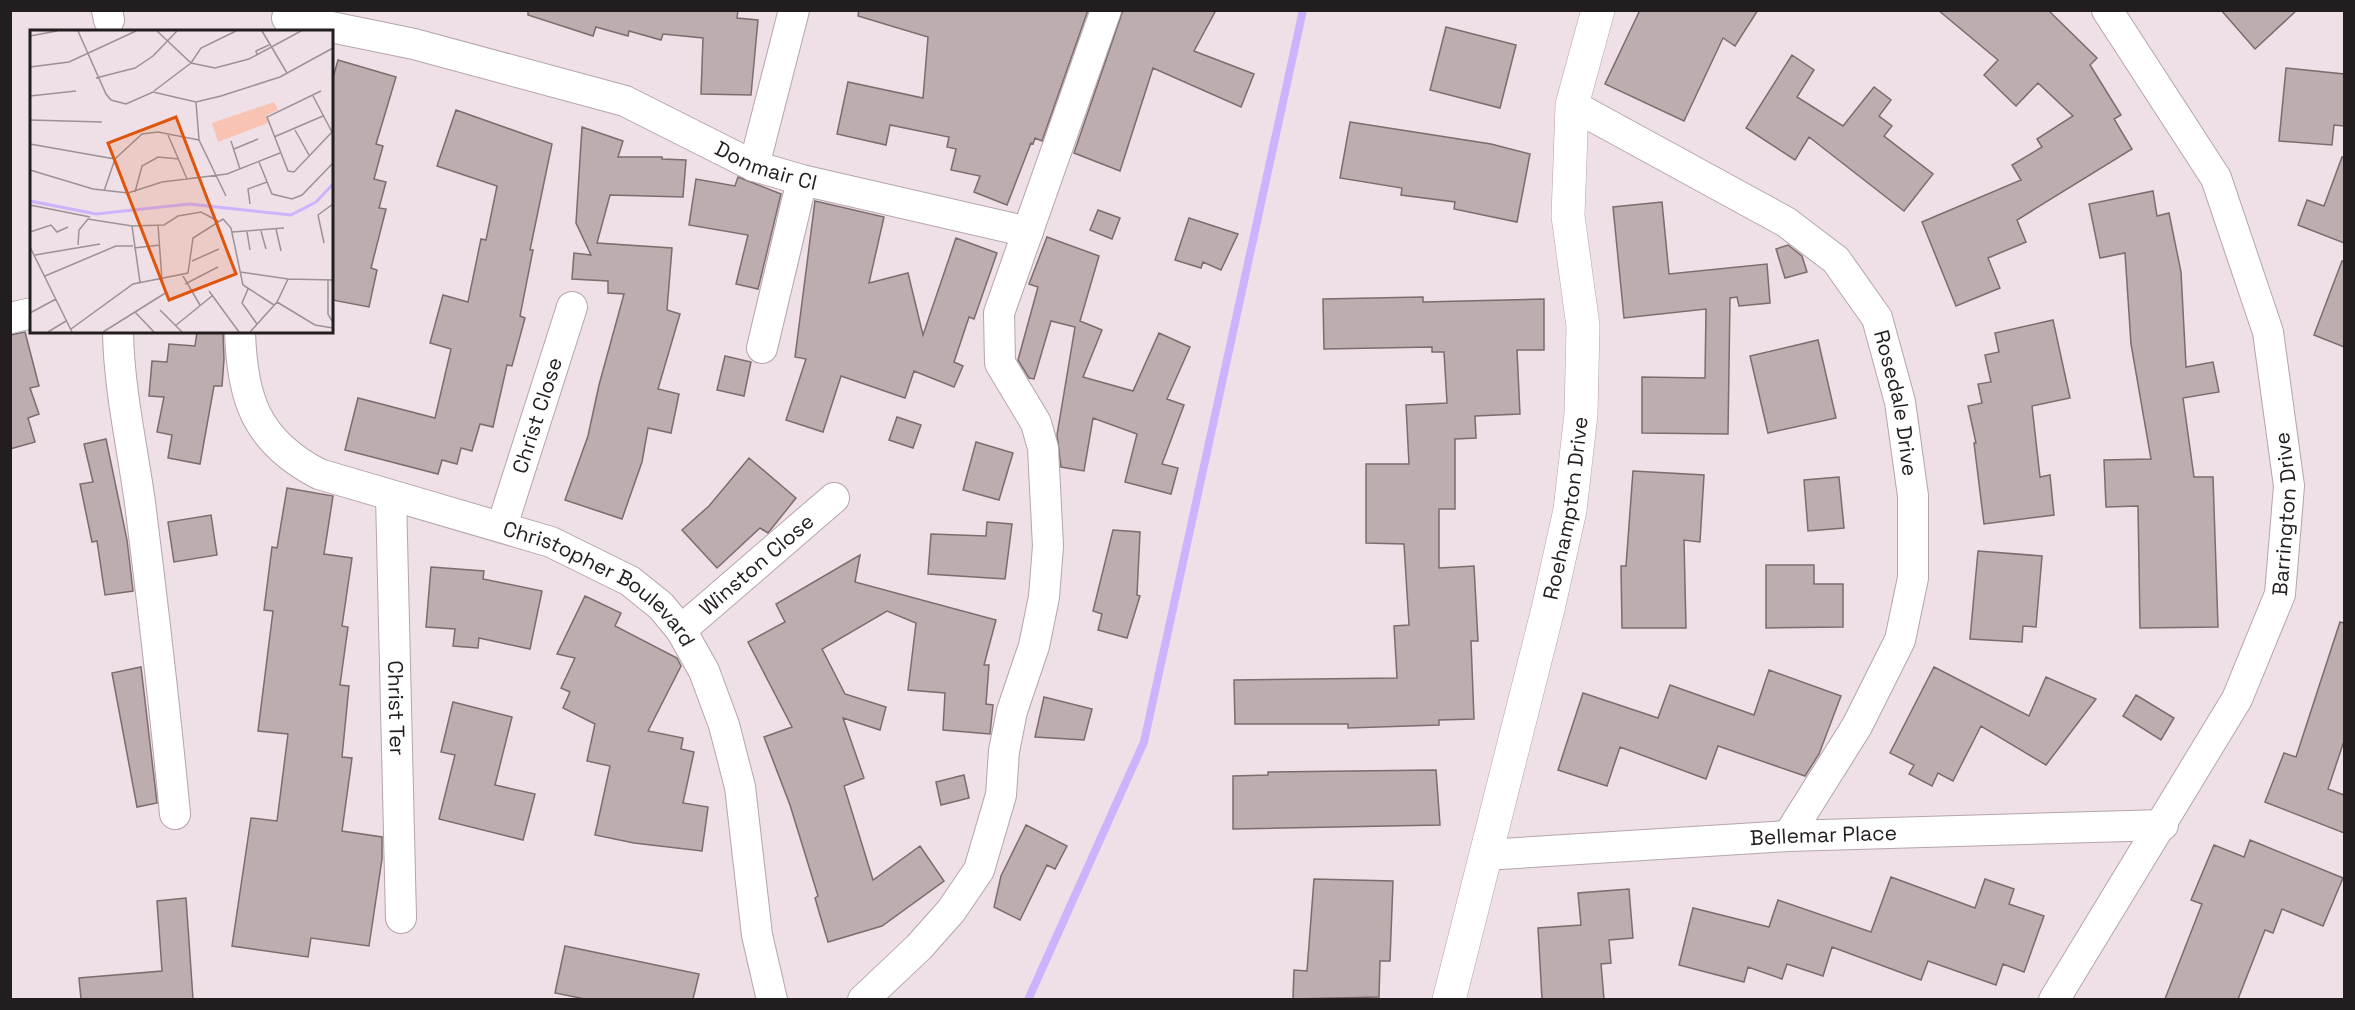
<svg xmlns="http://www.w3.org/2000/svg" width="2355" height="1010" font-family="'Space Grotesk',sans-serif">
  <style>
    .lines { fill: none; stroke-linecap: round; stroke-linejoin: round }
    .stream { stroke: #cdb2fd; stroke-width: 8 }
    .building { fill: #beadae; stroke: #7b6c6d; stroke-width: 1.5 }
    .minor-casing { stroke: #b4a5ac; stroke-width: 32 }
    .tertiary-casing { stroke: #b4a5ac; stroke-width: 34 }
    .minor { stroke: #fff; stroke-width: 30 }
    .tertiary { stroke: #fff; stroke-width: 33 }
    .labels { text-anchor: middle; stroke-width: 5; stroke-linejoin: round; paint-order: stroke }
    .street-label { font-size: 21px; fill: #221d1f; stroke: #efdfe6 }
    .inset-river { fill: none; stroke: #cdb2fd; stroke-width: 3 }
    .inset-road { fill: none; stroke: #9d9196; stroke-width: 1.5 }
    .view { fill: #de560d; fill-opacity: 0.15; stroke: #de560d; stroke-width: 3 }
    .inset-edge { fill: none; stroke: #221d1f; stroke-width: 3 }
  </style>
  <rect width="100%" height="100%" fill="#efdfe6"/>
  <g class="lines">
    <path class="stream" d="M1028 1000 1144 742 1303 10"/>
  </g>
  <path class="building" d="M528 10H738L737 18 758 20 751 95 701 94 703 38 663 34 661 40 629 31 628 36 596 27 593 36 528 15Z
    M859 10H1088L1042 141 1035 138 1033 144 1031 143 1007 205 974 192 980 176 951 170 956 149 947 147 949 137 890 125 886 145 837 134 848 82 923 98 928 37 858 16Z
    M1123 10H1216L1194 51 1254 74 1241 107 1153 68 1120 171 1074 153Z
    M1640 10H1758L1735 46 1723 38 1684 121 1605 84Z
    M1938 10H2048L2097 58 2090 65 2121 115 2114 119 2132 149 2017 220 2026 242 1988 258 2000 288 1956 306 1922 222 2021 180 2012 165 2042 147 2037 139 2073 116 2038 83 2016 106 1984 75 1998 60Z
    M2221 10H2297L2255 49Z
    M1446 27 1516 45 1500 108 1430 90Z
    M1792 55 1814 70 1797 97 1843 126 1874 87 1891 100 1879 116 1892 126 1884 136 1933 174 1904 211 1809 137 1795 160 1746 128Z
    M338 60 396 77 376 144 383 146 374 179 386 182 379 208 386 209 371 268 377 270 369 307 332 300V81Z
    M2286 68 2344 74V126L2334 125 2332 145 2279 141Z
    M456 110 552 144 530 250H533L520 316 525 318 512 366 507 365 493 427 480 424 472 451 461 448 457 464 442 460 438 474 345 450 358 398 435 418 451 349 430 343 443 295 468 302 481 239 486 240 497 186 437 166Z
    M1350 122 1491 144 1530 154 1517 222 1454 209 1455 202 1401 195 1402 188 1340 178Z
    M582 127 623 141 618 157H662V159L686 160 683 197 610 195 597 243 672 248 667 310 680 314 658 389 679 394 671 433 648 428 642 462 622 519 565 500 588 436 599 385 624 294 608 293V281L572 279 574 253 591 255 576 223Z
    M2342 157 2344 158V243L2298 225 2307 200 2324 206Z
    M738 177 781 194 758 289 736 284 748 235 689 225 696 179 735 186Z
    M2153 191 2157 216 2169 213 2181 272 2186 367 2213 362 2219 392 2183 398 2194 477H2213L2218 627 2140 628 2138 506 2106 507 2104 460 2151 459 2131 344 2125 253 2100 258 2089 204Z
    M815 201 884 217 869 283 908 273 923 335 956 238 997 253 974 319 969 317 954 362 963 366 954 387 914 371 905 398 841 376 823 432 786 420 806 359 795 357Z
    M1662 202 1669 274 1767 264 1770 303 1739 306 1737 297 1730 298 1728 434 1642 433V377L1705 378 1706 309 1624 318 1613 207Z
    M1098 210 1120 218 1112 239 1090 230Z
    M1189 218 1238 234 1221 270 1203 262 1201 268 1175 260Z
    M1047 237 1099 256 1080 321 1102 330 1083 377 1133 391 1159 333 1190 347 1167 399 1184 405 1162 464 1178 468 1171 494 1125 482 1137 434 1093 418 1084 471 1061 467 1057 435 1075 327 1051 321 1034 379 1029 378 1018 360 1038 287 1029 284Z
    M1788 245 1802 256 1807 272 1785 278 1776 249Z
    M2342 261 2344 262V347L2314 335Z
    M1423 297V302L1544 299V350H1517L1520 414 1475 416 1476 438 1455 439V509H1439V568L1474 566 1478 641H1471L1474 719 1439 720V725L1348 728V724H1235L1234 680 1397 678 1394 626 1409 625 1404 544 1366 543V464H1409L1406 405 1447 403 1444 352H1432V347L1324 349 1323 299Z
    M2053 320 2070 398 2032 406 2040 477 2050 475 2054 515 1984 524 1974 443H1976L1968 406 1982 403 1978 384 1991 382 1985 355 1999 352 1995 333Z
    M25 332 39 386 30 388 39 414 28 418 35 442 10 449V335Z
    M197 332H223L224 359 222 386H214L200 464 168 458 172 435 157 432 164 397 149 396 152 361 167 362 169 344 195 346Z
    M1818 340 1836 418 1768 433 1750 356Z
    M725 356 751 362 744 396 717 390Z
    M897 417 921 425 913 448 889 440Z
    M106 439 127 540 133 591 105 595 97 541 92 542 80 484 93 482 84 444Z
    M976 442 1013 453 999 500 963 490Z
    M749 458 796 498 768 533 760 528 717 568 682 530 709 506Z
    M1633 471 1704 475 1700 542 1684 540 1686 628H1622L1621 566H1626Z
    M1839 477 1844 528 1808 531 1804 480Z
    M287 488 333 496 324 554 352 558 342 626 348 627 340 685 349 686 342 757 352 758 342 831 382 837V859L369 946 311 938 308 957 232 946 251 818 277 821 288 734 258 731 273 611 264 610 272 547 277 548Z
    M211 515 217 555 174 562 168 522Z
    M987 522 1012 524 1005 579 928 574 931 534 986 536Z
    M1113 530 1140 532 1137 595 1140 596 1127 638 1098 630 1102 614 1093 611Z
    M1978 551 2042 556 2036 627 2023 626 2022 642 1970 639Z
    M860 555 855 582 996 620 984 665H989L986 704 993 705 990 734 943 730 945 693 908 690 916 623 887 611 822 649 845 694 886 707 880 730 843 718 864 778 844 786 873 880 920 846 944 881 882 926 828 942 815 898 818 896 790 805 764 737 792 727 748 642 785 622 776 604Z
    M1766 565H1814V584H1843V627L1766 628Z
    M431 567 484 571 483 579 542 591 530 649 479 638 478 648 453 646 455 629 426 627Z
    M585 596 621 613 615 626 677 658 681 666 648 731 683 738 681 749 694 752 683 803 708 807 702 851 634 843 595 835 610 766 587 761 595 724 563 708 570 692 561 688 575 658 557 654Z
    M2340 622 2344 623V741L2328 789 2344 795V833L2265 802 2284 753 2296 757Z
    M141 667 157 803 137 807 112 673Z
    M1934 667 2029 716 2046 677 2096 699 2046 765 1981 726 1953 781 1938 773 1932 786 1909 774 1914 765 1890 753Z
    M1769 670 1841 696 1819 754 1805 776 1718 746 1706 779 1620 747 1607 786 1558 770 1583 693 1658 718 1670 685 1754 715Z
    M2136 695 2174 718 2161 740 2123 716Z
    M1044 697 1092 709 1084 740 1035 737Z
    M453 702 512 717 495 785 535 794 523 840 439 819 455 755 441 752Z
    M1436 770 1440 825 1233 829V776L1268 775V772Z
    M964 775 969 798 941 805 936 782Z
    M1026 825 1067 846 1055 869 1047 865 1020 920 994 907 1001 876Z
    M2250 840 2343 878 2323 926 2282 909 2273 933 2265 930 2238 999H2165L2202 904 2191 900 2214 845 2244 857Z
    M1891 877 1975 908 1985 879 2014 889 2009 904 2044 916 2024 972 2003 964 1996 985 1928 961 1921 980 1832 947 1823 976 1787 964 1782 979 1748 967 1744 982 1679 965 1693 908 1769 927 1778 900 1871 932Z
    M1314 879 1393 881 1390 961H1380L1379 997 1293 999 1294 970 1307 971Z
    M1629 889 1633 938 1609 940 1611 963 1601 964 1604 999H1542L1538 928 1581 925 1578 893Z
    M186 898 193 999H81L79 978 162 971 157 901Z
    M565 946 699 974 693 999H585L555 993Z"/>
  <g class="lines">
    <g class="minor-casing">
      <g id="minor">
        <path d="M107 10 109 20"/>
        <path id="s1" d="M287 18 414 44 625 101 754 166 802 180 1028 232"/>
        <path id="s2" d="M1572 105 1786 222 1836 260 1877 318 1900 402 1913 496V578L1900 640 1857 726 1788 836"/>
        <path d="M754 166 794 10"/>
        <path d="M10 318 32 313"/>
        <path d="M118 332C119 389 132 445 140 503 153 606 165 710 175 814"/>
        <path id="s3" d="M240 332C242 399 256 441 319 474L551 542 630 581 661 606 681 630 704 671 724 725 740 787 757 935 772 1000"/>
        <path d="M762 348 802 180"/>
        <path id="s4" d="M391 496 401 918"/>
        <path id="s5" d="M502 526 572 307"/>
        <path id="s6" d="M681 630 834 498"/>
        <path id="s7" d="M1485 855 1788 836 2163 825"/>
        <path d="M863 1000 919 947 951 911 979 870 1001 795 1004 751 1012 711 1034 646 1044 597 1048 546 1043 448 1036 423 1000 363 999 313 1106 10"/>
        <path id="s8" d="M2054 1000 2237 699 2280 594 2289 486 2268 332 2216 178 2107 10"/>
      </g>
    </g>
    <g class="tertiary-casing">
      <g id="tertiary">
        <path id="s9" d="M1449 1000 1548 609 1570 510 1581 414 1583 326 1568 216 1572 105 1598 10"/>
      </g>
    </g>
    <use href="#minor" class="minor"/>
    <use href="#tertiary" class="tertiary"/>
  </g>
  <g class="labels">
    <g class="street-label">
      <text dy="7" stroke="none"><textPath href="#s1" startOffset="504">Donmair Cl</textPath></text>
      <text dy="7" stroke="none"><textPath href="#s2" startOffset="465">Rosedale Drive</textPath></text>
      <text dy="7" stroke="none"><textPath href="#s5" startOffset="116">Christ Close</textPath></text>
      <text dy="7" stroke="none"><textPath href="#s9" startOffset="506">Roehampton Drive</textPath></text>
      <text dy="7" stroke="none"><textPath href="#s8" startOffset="546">Barrington Drive</textPath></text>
      <text dy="7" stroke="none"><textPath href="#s6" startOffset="100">Winston Close</textPath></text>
      <text dy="7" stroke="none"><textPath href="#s3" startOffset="478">Christopher Boulevard</textPath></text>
      <text dy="7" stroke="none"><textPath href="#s4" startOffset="212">Christ Ter</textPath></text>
      <text dy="7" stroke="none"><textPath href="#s7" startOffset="339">Bellemar Place</textPath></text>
    </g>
  </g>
  <g transform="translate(30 30)">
    <rect width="303" height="303" fill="#efdfe6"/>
    <path d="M244 72 248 80 237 85 238 93 188 112 182 93Z" fill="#f8c3b3"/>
    <path class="inset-river" d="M0 171 66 184 159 174 261 185 286 172 303 154"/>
    <path class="inset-road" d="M48 1 76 64 81 70 96 74 123 62 166 72 191 66 250 47 303 18M127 1 161 33 185 38 219 29 271 1M232 1 257 43M0 6 27 1M227 25 226 21 239 15M0 37 39 32 106 1M66 48 105 38 123 26 147 1M0 55V78M124 61 161 33 171 18 206 1M291 61 237 87 258 141 264 142 302 102M0 66 46 61M283 66 302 102M166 72 169 110 196 166M0 90 72 92M265 100 279 125M138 105 157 149M244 107 293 86M201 111 210 139M0 114 85 129M204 119 228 109M229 132 242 164 262 169 272 165 303 133M0 140 63 159 98 163 132 152 197 144 250 123M74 161 85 129 112 104 128 102 169 110M105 162 112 136 128 127 149 129M220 174 218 159 237 152M0 175 60 187M128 195 132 250M102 196 110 252M246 199 251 221M231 201 236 219M0 202 21 195 27 202 38 197M202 202 254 198M217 202 220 220M294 213 288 185 303 174M48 215 49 200 58 189 102 196 134 195 148 186 171 182 188 191M0 217 42 302M104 218 130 215M5 225 70 214M162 231 189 219M210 242 258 249M15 246 86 216H103M153 246 170 275M298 250V284L302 291M155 254 188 237M218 259 212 273 227 294M179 261 209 302M247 272 285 295 303 298M130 280 152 302M105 282 124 302M0 283 26 269M145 296 182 266M41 299 103 254 158 243 163 208 193 189 201 198 213 255 244 275M18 302 36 291M73 302 137 262M220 302 247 272 258 249 303 250"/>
    <path class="view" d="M146 87 206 244 139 270 78 113Z"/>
    <rect width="303" height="303" class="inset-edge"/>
  </g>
  <rect width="2355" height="1010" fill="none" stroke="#221d1f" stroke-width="24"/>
</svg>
